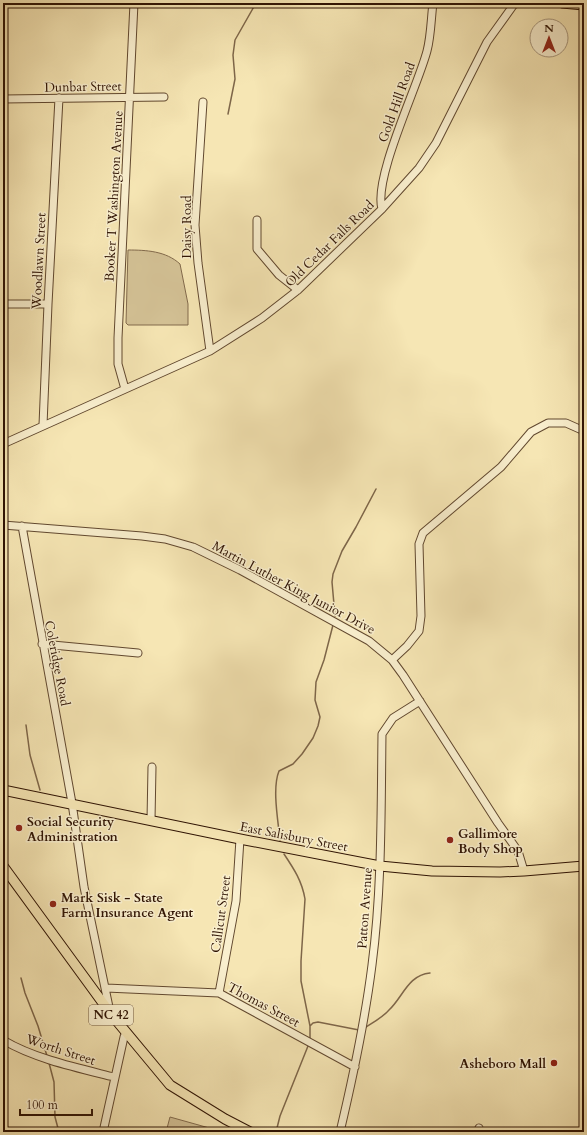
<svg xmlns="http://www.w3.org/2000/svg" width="587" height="1135" font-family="Cardo,serif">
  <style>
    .green { fill: #d4c296; stroke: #826a4c }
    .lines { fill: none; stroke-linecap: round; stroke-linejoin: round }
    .stream { stroke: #7e6649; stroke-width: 1.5 }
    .minor-casing { stroke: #61482f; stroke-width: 9 }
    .major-casing { stroke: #2f1303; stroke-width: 11 }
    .minor { stroke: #f9efce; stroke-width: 7 }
    .major { stroke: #f6e6b4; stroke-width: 9 }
    .poi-dot { fill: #8f2418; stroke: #f9efce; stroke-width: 1.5 }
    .labels { text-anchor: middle; stroke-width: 3; stroke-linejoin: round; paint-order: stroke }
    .shield { fill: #f9efce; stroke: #6c5540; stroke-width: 1 }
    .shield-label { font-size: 12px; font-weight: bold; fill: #2f1303 }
    .street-label { font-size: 13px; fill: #2f1303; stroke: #f9efce }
    .poi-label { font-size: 13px; font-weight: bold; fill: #2f1303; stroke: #f9efce; text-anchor: start }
  </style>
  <rect width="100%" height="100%" fill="#f6e6b4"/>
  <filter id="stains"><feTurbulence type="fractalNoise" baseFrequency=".005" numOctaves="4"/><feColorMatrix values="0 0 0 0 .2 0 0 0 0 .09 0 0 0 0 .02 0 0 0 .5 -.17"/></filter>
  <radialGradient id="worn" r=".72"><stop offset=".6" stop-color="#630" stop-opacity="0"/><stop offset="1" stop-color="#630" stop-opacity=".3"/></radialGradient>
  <path class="green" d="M128 250C146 250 166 251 180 264L188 304V325H128L126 323Z
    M170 1117 220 1131V1132H166Z"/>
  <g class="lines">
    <path class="stream" d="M228 114 235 79 233 55 235 40 256 3
      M335 616 332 582 333 574 342 551 356 527 376 489
      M26 725 30 755 40 790
      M280 840C278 820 272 788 279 771L293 764 302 754 313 738 318 726 320 717 315 700 316 682 324 660 333 625
      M284 854C294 869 302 881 305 899L301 961V981L310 1026V1040
      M21 978 25 993 38 1026 47 1056
      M310 1026 313 1023 318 1022 359 1030
      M366 1027C374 1022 383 1017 389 1010 403 997 408 975 430 973
      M49 1063 54 1082 55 1117 59 1132
      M276 1132 280 1116 308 1046"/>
    <g class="minor-casing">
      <path id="minor" d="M3 99 164 97
        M203 102 195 225 198 263 210 351
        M382 209C373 178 418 86 427 51 431 36 431 19 433 3
        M257 220V249L279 275 298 290
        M3 304H48
        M125 389 118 364V338L134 3
        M43 425 48 304 59 98
        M3 444 210 351 262 318 298 290 382 209 419 168 436 143 487 42 515 3
        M3 525 142 536 165 539 193 547 240 570 369 641 392 660 403 675 498 823 518 851 524 871
        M22 526 72 803 84 887 110 1012
        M42 644 138 653
        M392 660 407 646 419 631 421 616 419 544 423 533 501 467 531 432 548 423H566L584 431
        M151 820 152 767
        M106 988 219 993 355 1067
        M219 993 236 901 240 839
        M3 1040C35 1059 78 1068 114 1077
        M3 1130 11 1132
        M103 1132 124 1037 126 1032
        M340 1132C353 1077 365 1021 372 965 382 889 381 811 382 734L393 718 420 701
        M477 1132 479 1128"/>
    </g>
    <g class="major-casing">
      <path id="major" d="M562 3 584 5
        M3 790 240 839 380 866 432 871 500 872 524 871 584 866
        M3 866 111 1014 170 1085 225 1119 250 1132"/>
    </g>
    <use href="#minor" class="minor"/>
    <use href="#major" class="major"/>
  </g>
  <g class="poi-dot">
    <circle cx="19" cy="828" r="4"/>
    <circle cx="450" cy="840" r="4"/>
    <circle cx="53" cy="904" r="4"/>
    <circle cx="554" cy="1063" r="4"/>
  </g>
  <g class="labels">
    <rect class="shield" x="89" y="1005" width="44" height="20" rx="3"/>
    <g class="shield-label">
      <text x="111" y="1019">NC 42</text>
    </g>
    <g class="street-label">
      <text transform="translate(83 86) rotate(-1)" y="5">Dunbar Street</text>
      <text transform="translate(396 102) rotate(-70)" y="5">Gold Hill Road</text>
      <text transform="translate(113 196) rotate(-87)" y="5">Booker T Washington Avenue</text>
      <text transform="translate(186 227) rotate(-90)" y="5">Daisy Road</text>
      <text transform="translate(329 243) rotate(-44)" y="5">Old Cedar Falls Road</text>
      <text transform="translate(38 261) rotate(-87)" y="5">Woodlawn Street</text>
      <text transform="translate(294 587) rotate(28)" y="5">Martin Luther King Junior Drive</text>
      <text transform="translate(58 663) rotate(79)" y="5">Coleridge Road</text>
      <text transform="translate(294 836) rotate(11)" y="5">East Salisbury Street</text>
      <text transform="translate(364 908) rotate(-86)" y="5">Patton Avenue</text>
      <text transform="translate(220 914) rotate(-82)" y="5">Callicut Street</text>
      <text transform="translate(264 1004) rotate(28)" y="5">Thomas Street</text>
      <text transform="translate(61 1049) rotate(18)" y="5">Worth Street</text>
    </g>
    <g class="poi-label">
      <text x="27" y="826">Social Security<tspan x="27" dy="15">Administration</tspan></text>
      <text x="458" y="838">Gallimore<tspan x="458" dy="15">Body Shop</tspan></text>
      <text x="61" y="902">Mark Sisk - State<tspan x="61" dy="15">Farm Insurance Agent</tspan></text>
      <text x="546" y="1068" text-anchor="end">Asheboro Mall</text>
    </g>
  </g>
  <rect width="587" height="1135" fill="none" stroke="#f6e6b4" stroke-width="16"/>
  <rect x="4" y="4" width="579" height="1127" fill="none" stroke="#2f1303" stroke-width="2"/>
  <rect x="8" y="8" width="571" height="1119" fill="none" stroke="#2f1303"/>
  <g transform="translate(549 38)"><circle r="19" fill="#f9efce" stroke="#a8977d"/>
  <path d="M0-3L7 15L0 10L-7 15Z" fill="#8f2418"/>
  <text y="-6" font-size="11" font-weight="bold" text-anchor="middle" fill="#2f1303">N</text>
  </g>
  <path d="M20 1109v6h72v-6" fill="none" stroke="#2f1303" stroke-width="2"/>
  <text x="26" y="1109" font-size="12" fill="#2f1303" stroke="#f9efce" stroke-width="3" paint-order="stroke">100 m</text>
  <rect width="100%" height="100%" filter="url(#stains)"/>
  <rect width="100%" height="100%" fill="url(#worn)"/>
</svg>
